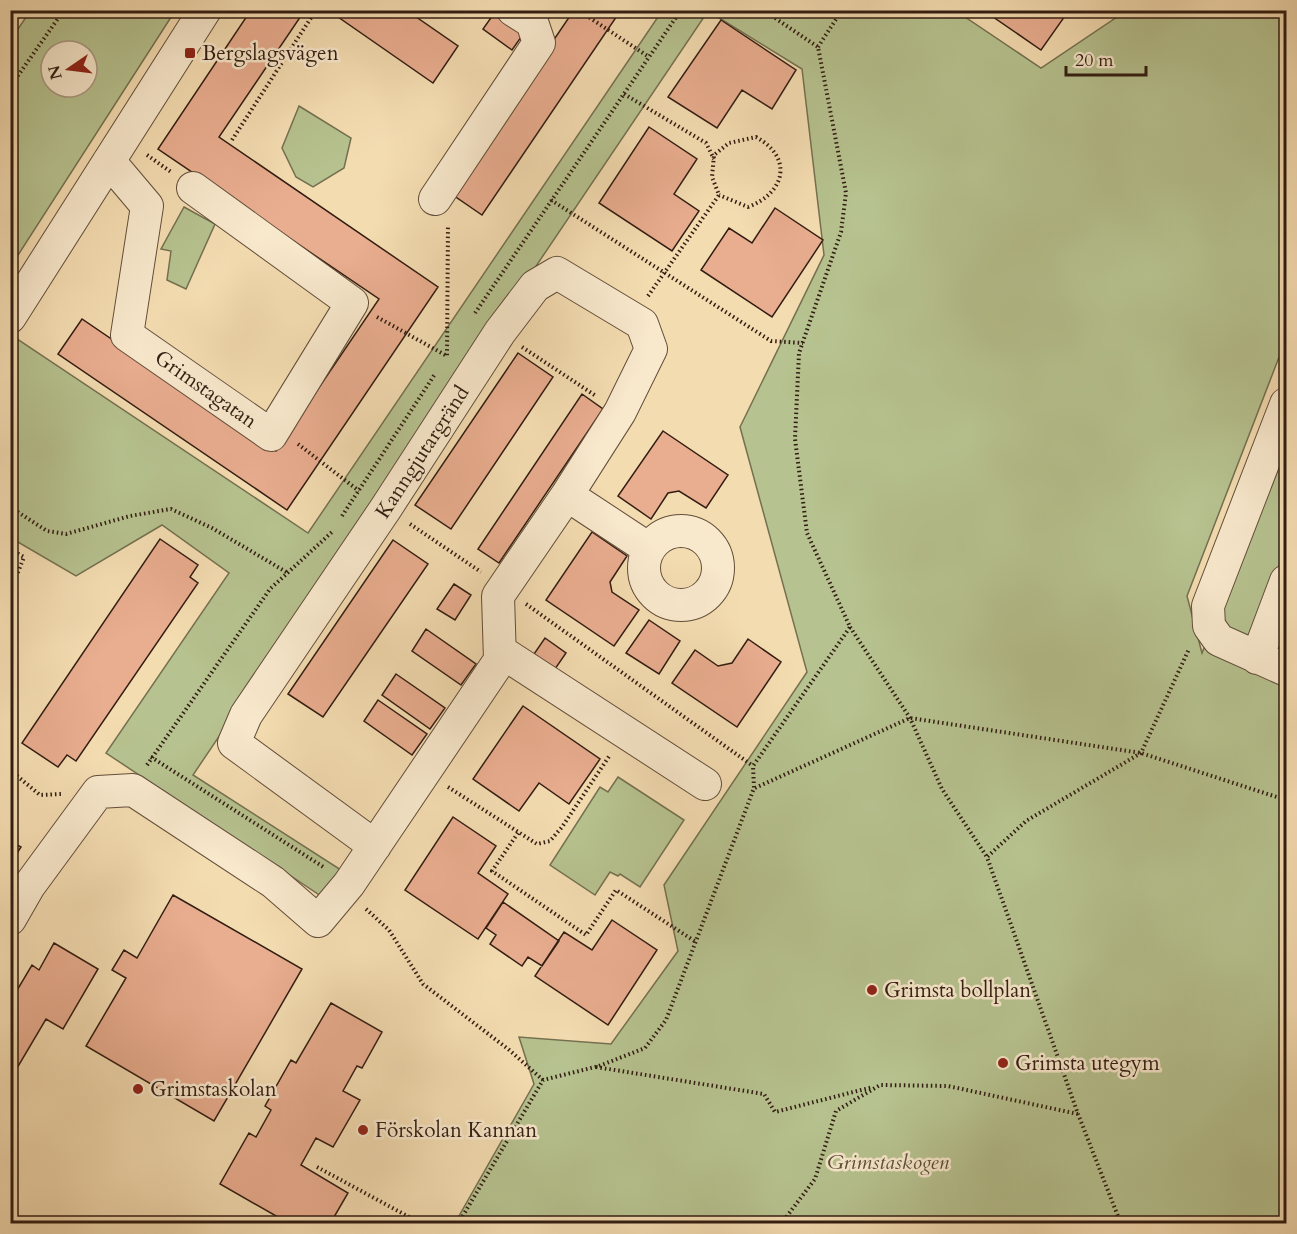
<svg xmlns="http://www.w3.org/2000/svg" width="1297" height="1234" font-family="Cardo,serif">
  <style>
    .green { fill: #b6c28f; stroke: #747050; stroke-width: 1.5; fill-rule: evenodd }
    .building { fill: #e9ad8f; stroke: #321d12; stroke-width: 1.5 }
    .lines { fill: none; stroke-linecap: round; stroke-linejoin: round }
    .minor-casing { stroke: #624d3a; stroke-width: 34 }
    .path { stroke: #321d12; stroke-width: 4; stroke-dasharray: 1.5 3; stroke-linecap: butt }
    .minor { stroke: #f8e8cc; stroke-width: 32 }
    .poi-dot { fill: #8f2418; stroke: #f8e8cc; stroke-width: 2 }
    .labels { text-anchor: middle; stroke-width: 5; stroke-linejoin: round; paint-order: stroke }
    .poi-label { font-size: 21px; fill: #321d12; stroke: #f8e8cc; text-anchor: start }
    .street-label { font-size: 21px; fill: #321d12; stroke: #f8e8cc }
    .park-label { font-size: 21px; font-style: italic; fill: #5a4f38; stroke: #f8e8cc }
  </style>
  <rect width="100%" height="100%" fill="#f4dcb1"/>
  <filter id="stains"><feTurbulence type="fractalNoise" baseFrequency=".00333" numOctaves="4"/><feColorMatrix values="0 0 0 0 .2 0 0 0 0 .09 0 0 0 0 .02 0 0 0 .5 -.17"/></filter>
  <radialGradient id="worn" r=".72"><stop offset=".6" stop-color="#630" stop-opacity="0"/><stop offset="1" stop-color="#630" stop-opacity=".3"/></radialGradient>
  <path class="green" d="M31 10 175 11 11 266V39ZM51 51H87V87H51Z
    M662 11H956L1041 68 1126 11H1286V339L1187 596 1202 653 1286 444V1223H455L534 1084 519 1037 611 1044 678 951 664 885 807 672 740 427 824 255 802 69 708 11 193 775 341 870 321 896 106 753 229 573 162 525 76 576 11 538 10 356 17 339 308 533Z
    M299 106 351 138 344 168 313 187 296 177 282 148Z
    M184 207 215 224 186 289 167 280 171 251 161 249Z
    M618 777 684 820 640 887 620 874 618 876 610 872 595 895 550 865 600 787 608 792Z"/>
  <path class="building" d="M251 10H305L219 137 438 287 287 510 58 354 82 319 276 451 379 299 158 149Z
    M328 10H406L458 46 433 83Z
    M574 10H621L482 215 450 193Z
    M983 10H1057L1065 16 1041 50Z
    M495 12 524 33 512 50 483 29Z
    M721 20 796 70 772 109 742 90 717 128 668 97Z
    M649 127 697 159 674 194 699 211 672 251 599 203Z
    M775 208 823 240 772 317 701 270 729 228 752 243Z
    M518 353 553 377 451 529 415 505Z
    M582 394 603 409 499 563 478 549Z
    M663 431 728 475 706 508 679 491 668 493 651 519 618 496Z
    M592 532 627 556 610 582 612 592 639 610 614 646 546 600Z
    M160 539 198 565 190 577 198 583 76 761 67 755 58 767 22 743Z
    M393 540 428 564 323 717 288 694Z
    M454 584 471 595 455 620 437 609Z
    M649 620 680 641 659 674 626 653Z
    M426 629 476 664 461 685 412 651Z
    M545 638 566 653 555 669 534 654Z
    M748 639 781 662 737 727 672 683 695 650 718 666 732 663Z
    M396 674 445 708 430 729 382 695Z
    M378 700 427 734 412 755 364 721Z
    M523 706 600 759 569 804 539 783 519 811 473 779Z
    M453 817 496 846 478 873 508 894 478 939 405 890Z
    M10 841 21 847 10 864Z
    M173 895 302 969 214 1121 86 1046 126 978 112 970 124 950 137 958Z
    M503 902 559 941 542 966 528 957 522 966 490 944 496 935 486 928Z
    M612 920 657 950 608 1025 535 976 564 932 592 950Z
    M54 943 98 969 63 1029 46 1019 10 1080V1002L32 965 39 970Z
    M331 1003 382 1032 362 1068 357 1066 343 1091 360 1100 333 1147 316 1138 301 1165 348 1193 330 1224H290L220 1184 249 1133 256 1137 271 1110 265 1106 291 1060 296 1063Z"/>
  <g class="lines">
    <g class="minor-casing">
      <path id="minor" d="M109 161 147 206 127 335 271 435 352 303 193 188
        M435 199 539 43 532 22 513 10
        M10 317 205 10
        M1286 404 1208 606 1209 626 1219 640 1286 670
        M644 568a37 37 0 1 1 74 0a37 37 0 1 1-74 0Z
        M500 651 705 784
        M1257 658 1286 581
        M375 846 234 743 246 715 386 508 500 332 535 286 557 273 642 324 651 349 620 412 567 495 649 549
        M10 919 29 886 98 792 133 790 273 882 318 921 349 884 500 660 498 596 567 495"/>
    </g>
    <path class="path" d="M578 10 649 57
      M818 47 842 10
      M10 87 64 10
      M624 94 706 143 714 159
      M232 140 316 10
      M147 155 171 172
      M551 200 771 341 803 343
      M648 296 719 195 712 177 714 155 729 143 756 137C794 158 785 193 748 207L719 195
      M475 313 681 10
      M377 317 447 356 448 225
      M522 347 596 396
      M298 444 359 491
      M10 507 47 531 66 534 130 516 171 509 212 528 288 573
      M342 516 435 374
      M410 524 481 572
      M10 549 24 557 10 592
      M526 604 753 766
      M850 627 910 718 942 789 987 857
      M151 757 325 868
      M147 765 270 589 332 532
      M10 770 40 795 61 794
      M448 787 537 844 550 841 562 827 610 755
      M755 788 910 718 1141 753 1286 800
      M518 833 492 871 586 935 616 890 696 942
      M366 909 389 930 423 984 508 1049 543 1080
      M596 1067 764 1094 775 1112 873 1087
      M317 1167 422 1224
      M458 1224 543 1080 599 1066 645 1048 666 1020 754 788 753 766 850 627 807 533 795 439 799 353 841 232 846 193 818 47 763 10
      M781 1224 815 1179 836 1111 880 1085 948 1086 1078 1114
      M1121 1224 1078 1114 987 857 1026 821 1141 753 1189 649"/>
    <use href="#minor" class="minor"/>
  </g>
  <g class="poi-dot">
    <rect x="184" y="47" width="12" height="12" rx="3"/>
    <circle cx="872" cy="990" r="6"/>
    <circle cx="1003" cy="1063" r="6"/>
    <circle cx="138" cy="1089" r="6"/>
    <circle cx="363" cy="1130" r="6"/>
  </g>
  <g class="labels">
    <g class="poi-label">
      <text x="202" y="60">Bergslagsvägen</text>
      <text x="884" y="997">Grimsta bollplan</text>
      <text x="1015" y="1070">Grimsta utegym</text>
      <text x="150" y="1096">Grimstaskolan</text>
      <text x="375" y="1137">Förskolan Kannan</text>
    </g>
    <g class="street-label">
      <text transform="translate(206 389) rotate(35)" y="7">Grimstagatan</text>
      <text transform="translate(422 452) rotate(-57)" y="7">Kanngjutargränd</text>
    </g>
    <g class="park-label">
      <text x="888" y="1169">Grimstaskogen</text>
    </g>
  </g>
  <rect width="1297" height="1234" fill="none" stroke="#f4dcb1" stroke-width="36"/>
  <rect x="12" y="12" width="1273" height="1210" fill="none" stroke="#321d12" stroke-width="3"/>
  <rect x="18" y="18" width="1261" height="1198" fill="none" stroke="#321d12" stroke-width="1.5"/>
  <g transform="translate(69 69) rotate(256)"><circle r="28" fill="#f8e8cc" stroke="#a99782" stroke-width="1.5"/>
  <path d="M0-4.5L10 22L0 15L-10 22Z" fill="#8f2418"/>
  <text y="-9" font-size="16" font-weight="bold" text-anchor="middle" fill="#321d12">N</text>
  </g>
  <path d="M1066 66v9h80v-9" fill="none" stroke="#321d12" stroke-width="3"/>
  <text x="1075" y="66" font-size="18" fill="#321d12" stroke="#f8e8cc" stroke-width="4.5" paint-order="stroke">20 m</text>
  <rect width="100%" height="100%" filter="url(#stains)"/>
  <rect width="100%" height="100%" fill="url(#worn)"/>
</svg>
